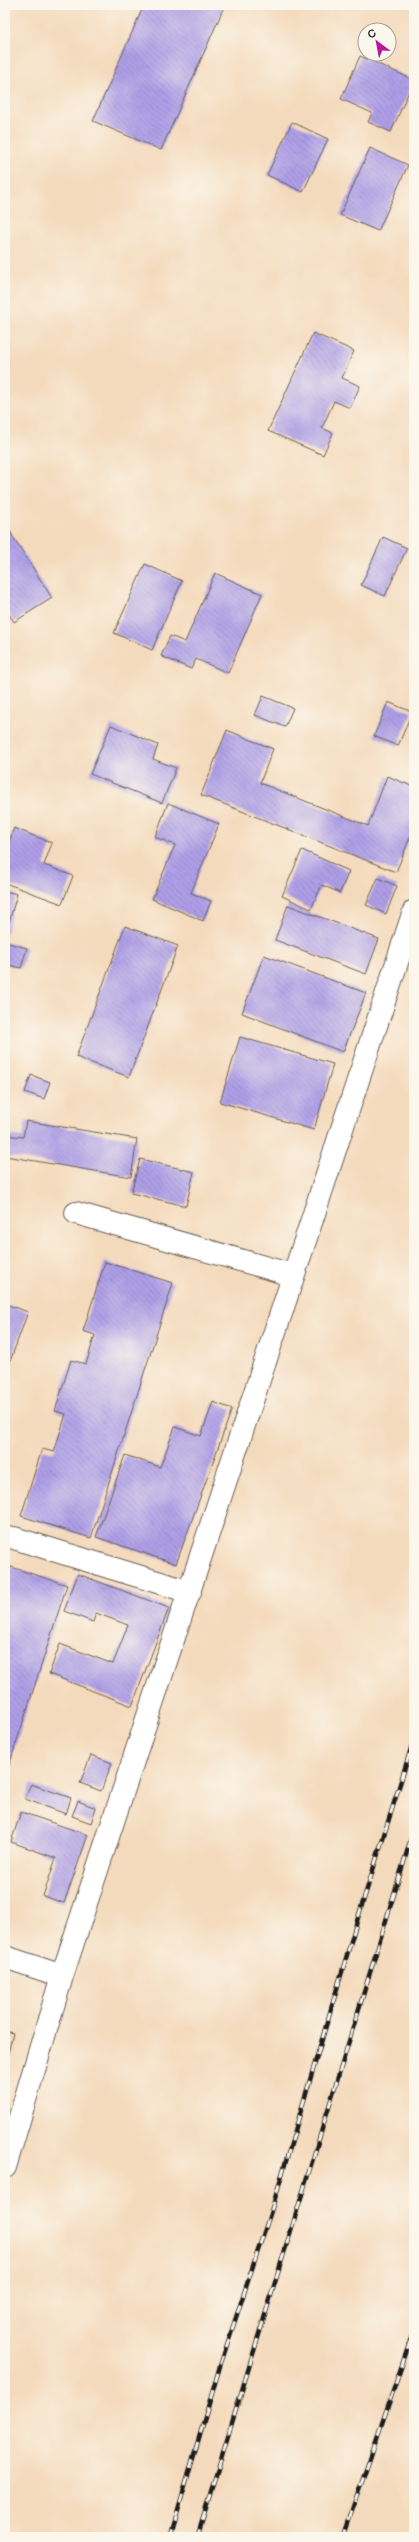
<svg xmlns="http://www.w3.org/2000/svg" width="419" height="2542" font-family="'Balsamiq Sans',sans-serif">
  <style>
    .building { fill: url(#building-back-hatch) }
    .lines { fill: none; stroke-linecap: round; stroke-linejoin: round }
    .minor-casing { stroke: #685e54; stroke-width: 24 }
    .minor { stroke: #fff; stroke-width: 22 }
    .rail-casing { stroke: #1c1c1c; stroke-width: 4.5 }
    .rail { stroke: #fbf7ec; stroke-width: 3; stroke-dasharray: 9; stroke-linecap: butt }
  </style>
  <defs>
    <pattern id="building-back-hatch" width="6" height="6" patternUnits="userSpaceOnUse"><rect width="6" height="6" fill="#ae9fe8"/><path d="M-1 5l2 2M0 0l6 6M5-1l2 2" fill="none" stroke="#8d81bb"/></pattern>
  </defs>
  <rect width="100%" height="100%" fill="#fbf7ec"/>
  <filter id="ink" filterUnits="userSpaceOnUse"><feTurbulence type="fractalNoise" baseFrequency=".025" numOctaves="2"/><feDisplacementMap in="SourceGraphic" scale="8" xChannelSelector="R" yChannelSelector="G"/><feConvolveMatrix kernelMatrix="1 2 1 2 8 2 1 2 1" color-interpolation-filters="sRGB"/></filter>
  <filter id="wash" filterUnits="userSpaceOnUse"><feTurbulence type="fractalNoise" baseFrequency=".012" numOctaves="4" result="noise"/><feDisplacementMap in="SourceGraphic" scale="16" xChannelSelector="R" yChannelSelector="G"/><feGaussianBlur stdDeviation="0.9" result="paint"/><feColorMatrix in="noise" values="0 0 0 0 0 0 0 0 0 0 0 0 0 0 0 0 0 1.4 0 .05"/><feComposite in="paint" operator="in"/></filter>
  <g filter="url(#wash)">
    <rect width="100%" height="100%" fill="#f4dabc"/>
    <g id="blocks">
      <path class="building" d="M144 5H225L161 150 93 121Z
        M360 56 414 80 391 132 368 122 372 113 341 99Z
        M292 122 328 139 303 192 267 175Z
        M370 148 408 165 378 231 340 215Z
        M313 333 354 351 342 378 360 386 350 408 334 401 322 428 333 433 323 455 268 431Z
        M5 524 52 598 14 622 5 608Z
        M383 537 407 548 385 596 361 585Z
        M145 564 182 581 152 650 114 633Z
        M215 573 262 594 228 673 196 659 191 669 161 656 170 636 185 642Z
        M263 696 293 708 285 727 255 715Z
        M388 702 412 712 398 746 374 736Z
        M111 725 158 745 153 759 176 768 162 803 90 774Z
        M227 730 273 749 260 783 368 826 387 776 414 787V828L396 872 201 795Z
        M168 803 219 824 191 893 211 901 203 921 152 899 175 845 155 837Z
        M14 828 52 843 44 865 73 876 62 904 5 883V853Z
        M302 850 349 871 340 893 322 885 311 909 282 896Z
        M378 878 397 886 386 914 366 905Z
        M5 891 17 894 5 937Z
        M288 905 379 939 366 974 275 940Z
        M125 926 178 946 129 1077 76 1057Z
        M5 942 27 948 21 968 5 964Z
        M264 955 366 993 343 1052 242 1013Z
        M240 1037 333 1064 314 1130 220 1102Z
        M31 1075 50 1082 44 1099 25 1092Z
        M26 1121 137 1139 131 1177 5 1156V1135L23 1137Z
        M140 1159 194 1172 186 1206 131 1193Z
        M105 1262 173 1283 91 1538 21 1516 42 1449 54 1452 66 1414 55 1411 71 1360 86 1364 95 1335 83 1331Z
        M8 1305 28 1312 5 1375V1312Z
        M213 1402 232 1409 176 1564 96 1537 125 1455 160 1467 175 1427 201 1436Z
        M5 1565 67 1585 5 1778Z
        M78 1574 169 1608 132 1706 49 1674 60 1644 113 1664 128 1625 96 1613 93 1622 64 1611Z
        M91 1755 112 1763 101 1791 80 1783Z
        M31 1784 71 1798 66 1814 25 1799Z
        M78 1801 96 1808 91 1823 72 1816Z
        M21 1812 88 1835 64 1903 43 1896 56 1858 11 1842Z
        M5 2031 13 2033 7 2058 5 2057Z"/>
    </g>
  </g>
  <g filter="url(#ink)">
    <use href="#blocks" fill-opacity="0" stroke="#685e54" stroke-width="1"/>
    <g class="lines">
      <g class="minor-casing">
        <path id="minor" d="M76 1213 292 1275
          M14 1538 190 1592
          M5 1957 62 1976
          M5 2167 62 1976 414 911"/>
      </g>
      <use href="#minor" class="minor"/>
      <g class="rail-casing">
        <path id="rail" d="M170 2537 220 2366 273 2205 357 1921 414 1739
          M197 2537 414 1829
          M343 2537 414 2330"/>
      </g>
      <use href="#rail" class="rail"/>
    </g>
  </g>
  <rect width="419" height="2542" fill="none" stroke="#fbf7ec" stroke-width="20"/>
  <g transform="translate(377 42) rotate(328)"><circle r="19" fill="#fbf7ec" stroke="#a29f99"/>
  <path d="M0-3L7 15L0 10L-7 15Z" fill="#b5179e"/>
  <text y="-6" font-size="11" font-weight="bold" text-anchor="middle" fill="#1c1c1c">С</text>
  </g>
</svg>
